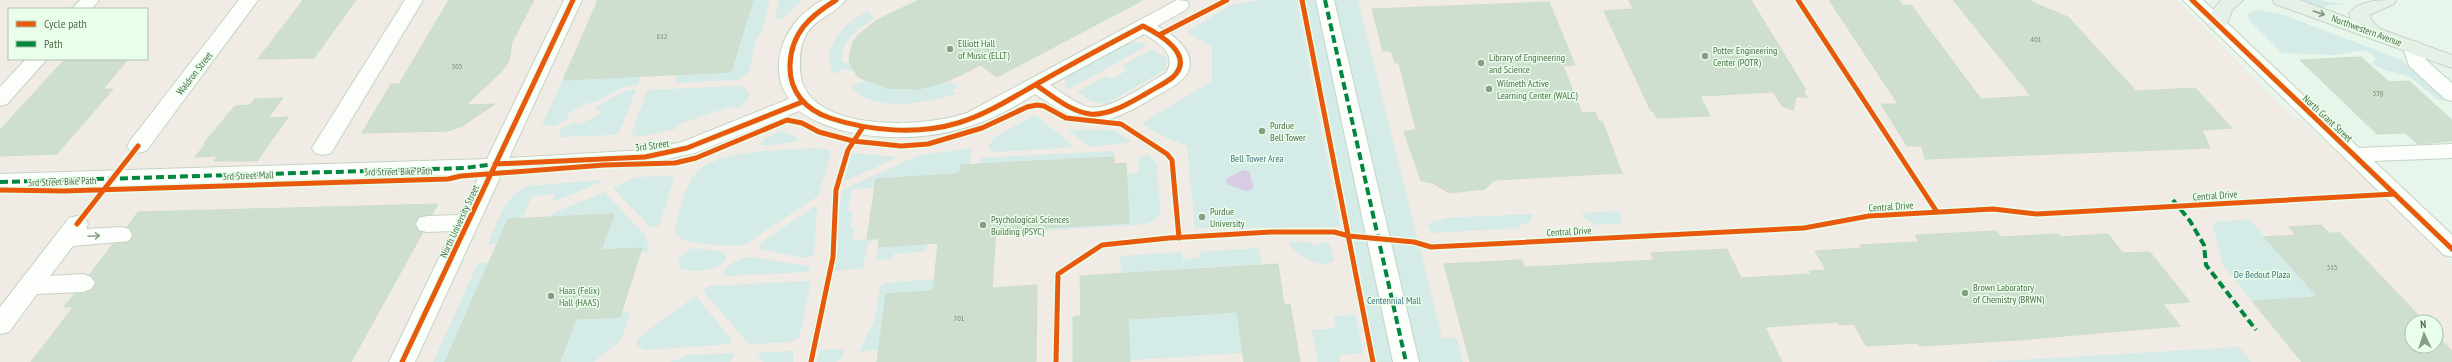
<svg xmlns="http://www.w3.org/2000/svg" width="2452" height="362" font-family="'PT Sans Narrow',sans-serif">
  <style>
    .education { fill: #f0ebe4; fill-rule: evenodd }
    .green { fill: #d4ebe8 }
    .water { fill: #dacbe4 }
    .building { fill: #cfdfcf; stroke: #cdc }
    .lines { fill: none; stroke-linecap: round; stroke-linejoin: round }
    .minor-casing { stroke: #c4d4c4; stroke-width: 2 }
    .major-casing { stroke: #c7d3c6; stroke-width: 2 }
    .minor { fill: #fcfefc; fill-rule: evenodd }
    .major { fill: #e5f1e6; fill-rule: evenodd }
    .quiet { stroke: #00873e; stroke-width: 4; stroke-dasharray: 8 4; stroke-linecap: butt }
    .cycleway-casing { stroke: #e9feeb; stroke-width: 8 }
    .cycleway { stroke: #e8590c; stroke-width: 5 }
    .oneway { stroke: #7d977a }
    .oneway2 { stroke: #8ca289 }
    .poi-dot { fill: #859f83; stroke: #e9feeb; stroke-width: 1.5 }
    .labels { text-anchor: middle; stroke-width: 3; stroke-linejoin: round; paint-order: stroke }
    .number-label { font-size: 8px; fill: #728e6e }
    .street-label { font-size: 10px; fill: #50704b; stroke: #e9feeb }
    .poi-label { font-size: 10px; fill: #50704b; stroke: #e9feeb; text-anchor: start }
    .park-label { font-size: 10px; fill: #4a7581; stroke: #e9feeb }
  </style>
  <rect width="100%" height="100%" fill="#e8f5ea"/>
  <path class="education" d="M0 0H2177L2278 102 2357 170 2452 264V362H0ZM9 9H147V59H9ZM2412 322H2436V346H2412Z"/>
  <path class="green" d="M753 0H770L762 30 756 39 749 72 737 80 675 83 677 74 731 72Z
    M779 0H802L781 20 775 18Z
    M1259 0H1296L1340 227 1195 228 1187 146 1158 134 1142 123 1212 81V47L1187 32 1230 5Z
    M1297 0H1358L1442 338H1457L1463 362H1369Z
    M2300 0H2320L2344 5H2328L2323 8Z
    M2258 10 2278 13 2402 60 2450 100H2438C2428 93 2417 80 2405 75 2393 71 2384 72 2373 63L2376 59 2372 54 2364 50 2336 55 2282 53 2247 18V14Z
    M867 11 875 18C859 29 838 40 843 63L849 62 853 71 845 69 833 74C820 47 844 24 867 11Z
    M1126 42H1142L1147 46 1069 89 1064 85 1066 75Z
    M1152 49 1167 59 1165 70 1106 104 1092 102 1077 92 1106 76 1112 79 1128 70 1122 66Z
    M641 76 638 85 626 86 591 104 589 102 566 114 570 118 555 126 542 125 563 80Z
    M865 80C882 88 899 90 917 89 932 88 946 77 959 86L952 90 956 94C926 103 875 114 851 87Z
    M735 86H741L749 92V97L742 106 735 109 732 106 676 125 677 129 642 136 631 135 647 90Z
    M627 90H636L619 133 612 135 559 137 561 131 559 130 574 122 579 125 602 113 595 107Z
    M1035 115 1075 147 995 152 988 148 993 138Z
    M1068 130H1109L1115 131 1132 142 1090 147Z
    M781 131 796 137 798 141 765 146 761 144 764 139Z
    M814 148 829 150 831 154 818 196 746 244C734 248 694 244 682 239 678 237 676 234 674 230 679 216 684 189 692 178 713 148 781 151 814 148Z
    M971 148 970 165 957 174 877 179 875 188 852 189 848 211H853L850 228H855L853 240 873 239 867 246 863 268 835 271C841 244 837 217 842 190L917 156Z
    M1114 151V157L981 164V158Z
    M852 153 898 157 843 182Z
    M1148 154 1157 164 1160 212C1156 222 1148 224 1137 225L997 233V231L1126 174 1139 173 1138 158Z
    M672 176 674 179 659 225 653 228 649 226 613 188 636 177Z
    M602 180 601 182 553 202 556 194 532 196 522 218 498 244H488C498 221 504 195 529 186Z
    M604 192 646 236 649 252H641L642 248 603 250 598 258 613 214 545 217Z
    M815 206 817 209 814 255 804 258 759 249 760 243Z
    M1619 211 1623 223 1596 225 1584 218 1582 213Z
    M1533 214 1530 222 1518 226 1519 228 1432 233 1427 224H1431V221L1443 220V218Z
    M2249 219 2318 297 2252 301 2223 265 2213 225 2217 222Z
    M1290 242H1311L1312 245H1319V242L1329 243 1334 260C1320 271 1303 256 1291 248Z
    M927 244 926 251 894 254 891 260 876 259 878 247Z
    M695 248 723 252 726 256V260C716 271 693 274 680 268L678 260 688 250Z
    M1259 248 1261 264 1121 273 1120 256 1182 252 1183 260 1199 258V252Z
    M751 257 807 266 810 269 808 272 725 276 723 275C725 264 741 258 751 257Z
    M478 263H489L445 362H433Z
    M935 279 944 291 886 294 878 350 859 352 875 319 880 288 884 283Z
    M809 281 810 285 799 338 791 342 749 344 704 292V289L709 286Z
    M694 297H697L731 339 730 344 645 350 636 345 639 337Z
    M579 310 631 312 621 340 594 362H557H561Z
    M1237 312 1242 353 1130 360 1128 319Z
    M1356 315 1363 353 1339 355 1340 362H1318L1312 330 1336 328 1334 316Z
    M2239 347 2251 362H1984Z
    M844 349 842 357 837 362H817L820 350Z
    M793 351V362H763L758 355 761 352Z
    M734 353 731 362H670L688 355Z"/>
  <path class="water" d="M1243 170 1250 172 1251 180 1254 185 1251 190 1245 191 1227 184 1226 179Z"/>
  <path class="building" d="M303 0H356L314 58 258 59Z
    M449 0H534L512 42 509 61 502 71 466 105 495 104 462 126 448 131 362 133 391 84H399Z
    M598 0H753L731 72 563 80Z
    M919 0H1143L997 77 981 65 948 81 919 89 887 88 858 77 849 62 852 44 858 35 877 20Z
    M1629 0H1751L1806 90H1803L1807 97H1796L1793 110 1782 106 1773 92 1700 96 1710 116 1657 118 1653 111H1651L1604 11 1633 9Z
    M1829 0H1899L1903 6 1911 5 1981 99 2031 96 1953 0H2031L2034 3 2068 17 2136 91 2195 88 2232 128 2202 130 2210 148 1925 159 1922 146H1907L1881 104H1898Z
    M1549 2 1575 65 1563 66 1582 113 1595 112 1599 122 1602 121 1622 173 1494 180 1485 189 1449 193 1433 183 1421 181 1404 131 1416 130 1399 63H1395L1391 51H1383L1372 9Z
    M2361 57 2389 82 2409 81 2452 120V141L2418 144 2405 133 2377 134 2300 60Z
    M65 59H128L103 89H113L57 154 0 156V130Z
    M283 98 268 118 288 117 257 161H214L218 156 195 157 206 143H204L235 106 250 105 255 99Z
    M1114 157V164L1126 163 1129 223 996 231 992 288 1037 285 1036 362H877L886 294 933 291 938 243 878 247 879 239H867L876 179 957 174 960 172 961 165Z
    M438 204 432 214 418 217 415 225 418 231 423 232 351 362H31L73 307H64L74 294 92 290 96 282 89 275 113 244 130 242 133 234 130 228 127 227 138 212Z
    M614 214 601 250 642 248 620 317 576 319 560 362H445L508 219Z
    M2321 225 2329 233H2340L2425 322H2412V346H2436V334L2452 351V362H2302L2252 301 2318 297 2264 237 2296 235 2289 227Z
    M1996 231 2000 237 2058 234 2061 237 2108 234 2123 253 2150 252 2190 302 2163 304 2180 326 2018 340 1920 346 1917 343 1866 346 1854 324 1839 325 1837 322 1765 327 1782 362H1470L1444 264 1522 260 1524 267 1548 266 1654 260 1651 253 1727 249 1741 278 1811 274 1809 271 1826 270 1815 251 1862 248 1860 245 1919 242 1915 235Z
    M1278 264 1284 305 1290 304 1300 362H1244L1237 312 1128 319 1130 362H1073V317L1081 316 1080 276Z"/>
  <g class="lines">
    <g class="minor-casing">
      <path id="minor" d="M80 0H99L92 9H72Z
        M239 0H258L146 151 138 153 130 151 127 146 130 141Z
        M405 0H423L331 153 323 155 315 153 312 148Z
        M564 0H582L509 158 645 150 682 142 789 99C768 70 782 30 808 10 813 6 819 1 824 0 831 0 839 0 845 0 834 16 812 19 804 39 800 47 800 57 800 66 798 135 924 128 967 113L1177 0 1187 1 1189 5 1187 9 1157 26C1177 36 1206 61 1179 82 1172 88 1161 93 1153 98 1136 108 1111 123 1090 121 1070 118 1052 105 1035 94 1014 107 992 120 967 127 917 143 844 142 799 111L695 153 645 164 502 173 415 362H389L452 231 427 232 419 230 416 224 419 218 427 216 460 215 480 174 0 190V174L487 159ZM1144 34C1158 42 1178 54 1166 73 1148 83 1109 112 1088 107 1075 103 1062 93 1050 85Z
        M1316 0H1334L1419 362H1393Z
        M2183 0H2203L2359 148 2452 144V158L2374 161 2452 235V257L2444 255Z
        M2413 41 2420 43 2426 60 2452 83V101L2445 99 2409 66 2403 47 2406 43Z
        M26 59H47L7 104 0 106V87Z
        M77 216 85 218 88 224 86 229 121 227 129 229 132 235 129 241 73 246 50 276 83 274 91 277 95 283 91 289 83 292 37 294 9 332 0 334V307L69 218Z"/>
    </g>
    <g class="major-casing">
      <path id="major" d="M2221 0H2243L2232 10 2225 29H2211L2208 25 2213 10Z
        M2273 0H2300L2351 19 2349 13C2359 0 2381 0 2396 0L2394 4 2369 15 2372 21 2380 29 2452 55V68L2275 4Z"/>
    </g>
    <use href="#minor" class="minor"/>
    <use href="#major" class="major"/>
    <path class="quiet" d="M1325 0 1406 362
      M0 182 465 168 495 164
      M2173 200 2190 221 2204 245 2206 265 2256 330"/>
    <g class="cycleway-casing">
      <path id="cycleway" d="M836 0C810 16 791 33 790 65 789 92 806 110 830 118 869 131 918 135 958 123 988 114 1015 96 1042 81 1075 62 1109 44 1143 26 1159 34 1196 55 1173 77 1166 83 1155 88 1147 93 1131 102 1109 116 1090 114 1070 111 1052 96 1036 85
        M1302 0 1373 362
        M1798 0 1937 212
        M2192 0 2452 249
        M1161 34 1227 0
        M495 164 645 157 687 148 802 102
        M0 190 63 191 448 179 461 176 604 165 675 163 696 158 787 120 802 123 819 132 853 141 901 146 928 144 982 128 1027 107 1037 105 1044 106 1066 118 1121 124 1167 154 1172 160 1179 238
        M77 224 138 146
        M402 362 573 0
        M811 362 833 257 836 190 848 150 863 127
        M1056 362 1058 274 1102 245 1169 238 1271 232H1334L1349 236 1414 242 1431 247 1804 228 1869 216 1993 209 2037 214 2395 194"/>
    </g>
    <use href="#cycleway" class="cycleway"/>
  </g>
  <defs><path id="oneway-shaft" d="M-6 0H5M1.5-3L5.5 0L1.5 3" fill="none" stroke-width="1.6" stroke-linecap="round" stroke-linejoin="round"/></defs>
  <use class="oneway" href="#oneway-shaft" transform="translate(2319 13) rotate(19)"/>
  <use class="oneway2" href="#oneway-shaft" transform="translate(94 236) rotate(-3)"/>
  <g class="poi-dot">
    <circle cx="950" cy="49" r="4"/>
    <circle cx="1705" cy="56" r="4"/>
    <circle cx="1481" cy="63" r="4"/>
    <circle cx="1489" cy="89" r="4"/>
    <circle cx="1262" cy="131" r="4"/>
    <circle cx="1202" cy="217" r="4"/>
    <circle cx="983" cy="225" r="4"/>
    <circle cx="1965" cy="293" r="4"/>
    <circle cx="551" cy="296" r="4"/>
  </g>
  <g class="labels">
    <g class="number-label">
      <text x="662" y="39">812</text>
      <text x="2036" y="42">401</text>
      <text x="457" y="69">305</text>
      <text x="2378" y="96">359</text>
      <text x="2332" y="270">315</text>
      <text x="959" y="321">701</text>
    </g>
    <g class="street-label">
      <text transform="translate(2367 30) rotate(20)" y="4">Northwestern Avenue</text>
      <text transform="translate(194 73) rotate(-52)" y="4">Waldron Street</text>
      <text transform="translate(2328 118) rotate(43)" y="4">North Grant Street</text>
      <text transform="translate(652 145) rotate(-8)" y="4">3rd Street</text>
      <text transform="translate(398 171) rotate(-1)" y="4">3rd Street Bike Path</text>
      <text transform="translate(248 175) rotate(-2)" y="4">3rd Street Mall</text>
      <text transform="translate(62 181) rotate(-2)" y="4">3rd Street Bike Path</text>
      <text transform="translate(2215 195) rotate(-4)" y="4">Central Drive</text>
      <text transform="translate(1891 206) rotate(-4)" y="4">Central Drive</text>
      <text transform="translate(459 221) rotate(-65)" y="4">North University Street</text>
      <text transform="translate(1569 231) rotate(-3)" y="4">Central Drive</text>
    </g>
    <g class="poi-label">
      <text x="958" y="47">Elliott Hall<tspan x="958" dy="12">of Music (ELLT)</tspan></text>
      <text x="1713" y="54">Potter Engineering<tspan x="1713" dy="12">Center (POTR)</tspan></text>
      <text x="1489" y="61">Library of Engineering<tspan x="1489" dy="12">and Science</tspan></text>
      <text x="1497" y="87">Wilmeth Active<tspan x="1497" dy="12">Learning Center (WALC)</tspan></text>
      <text x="1270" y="129">Purdue<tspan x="1270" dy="12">Bell Tower</tspan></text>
      <text x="1210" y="215">Purdue<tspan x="1210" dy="12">University</tspan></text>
      <text x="991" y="223">Psychological Sciences<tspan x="991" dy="12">Building (PSYC)</tspan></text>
      <text x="1973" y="291">Brown Laboratory<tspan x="1973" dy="12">of Chemistry (BRWN)</tspan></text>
      <text x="559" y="294">Haas (Felix)<tspan x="559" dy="12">Hall (HAAS)</tspan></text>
    </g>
    <g class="park-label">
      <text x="1257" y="162">Bell Tower Area</text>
      <text x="2262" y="278">De Bedout Plaza</text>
      <text x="1394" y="304">Centennial Mall</text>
    </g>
  </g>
  <rect x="8" y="8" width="140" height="52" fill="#e9feeb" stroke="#acc5ab"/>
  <rect x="16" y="21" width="20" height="6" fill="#e8590c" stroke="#acc5ab"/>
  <text x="44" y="28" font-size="12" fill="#50704b">Cycle path</text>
  <rect x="16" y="41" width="20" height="6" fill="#00873e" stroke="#acc5ab"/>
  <text x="44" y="48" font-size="12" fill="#50704b">Path</text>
  <g transform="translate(2424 334) rotate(356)"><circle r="19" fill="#e9feeb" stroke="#acc5ab"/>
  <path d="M0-3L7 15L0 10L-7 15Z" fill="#859f83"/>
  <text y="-6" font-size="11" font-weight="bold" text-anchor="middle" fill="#50704b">N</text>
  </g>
</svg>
